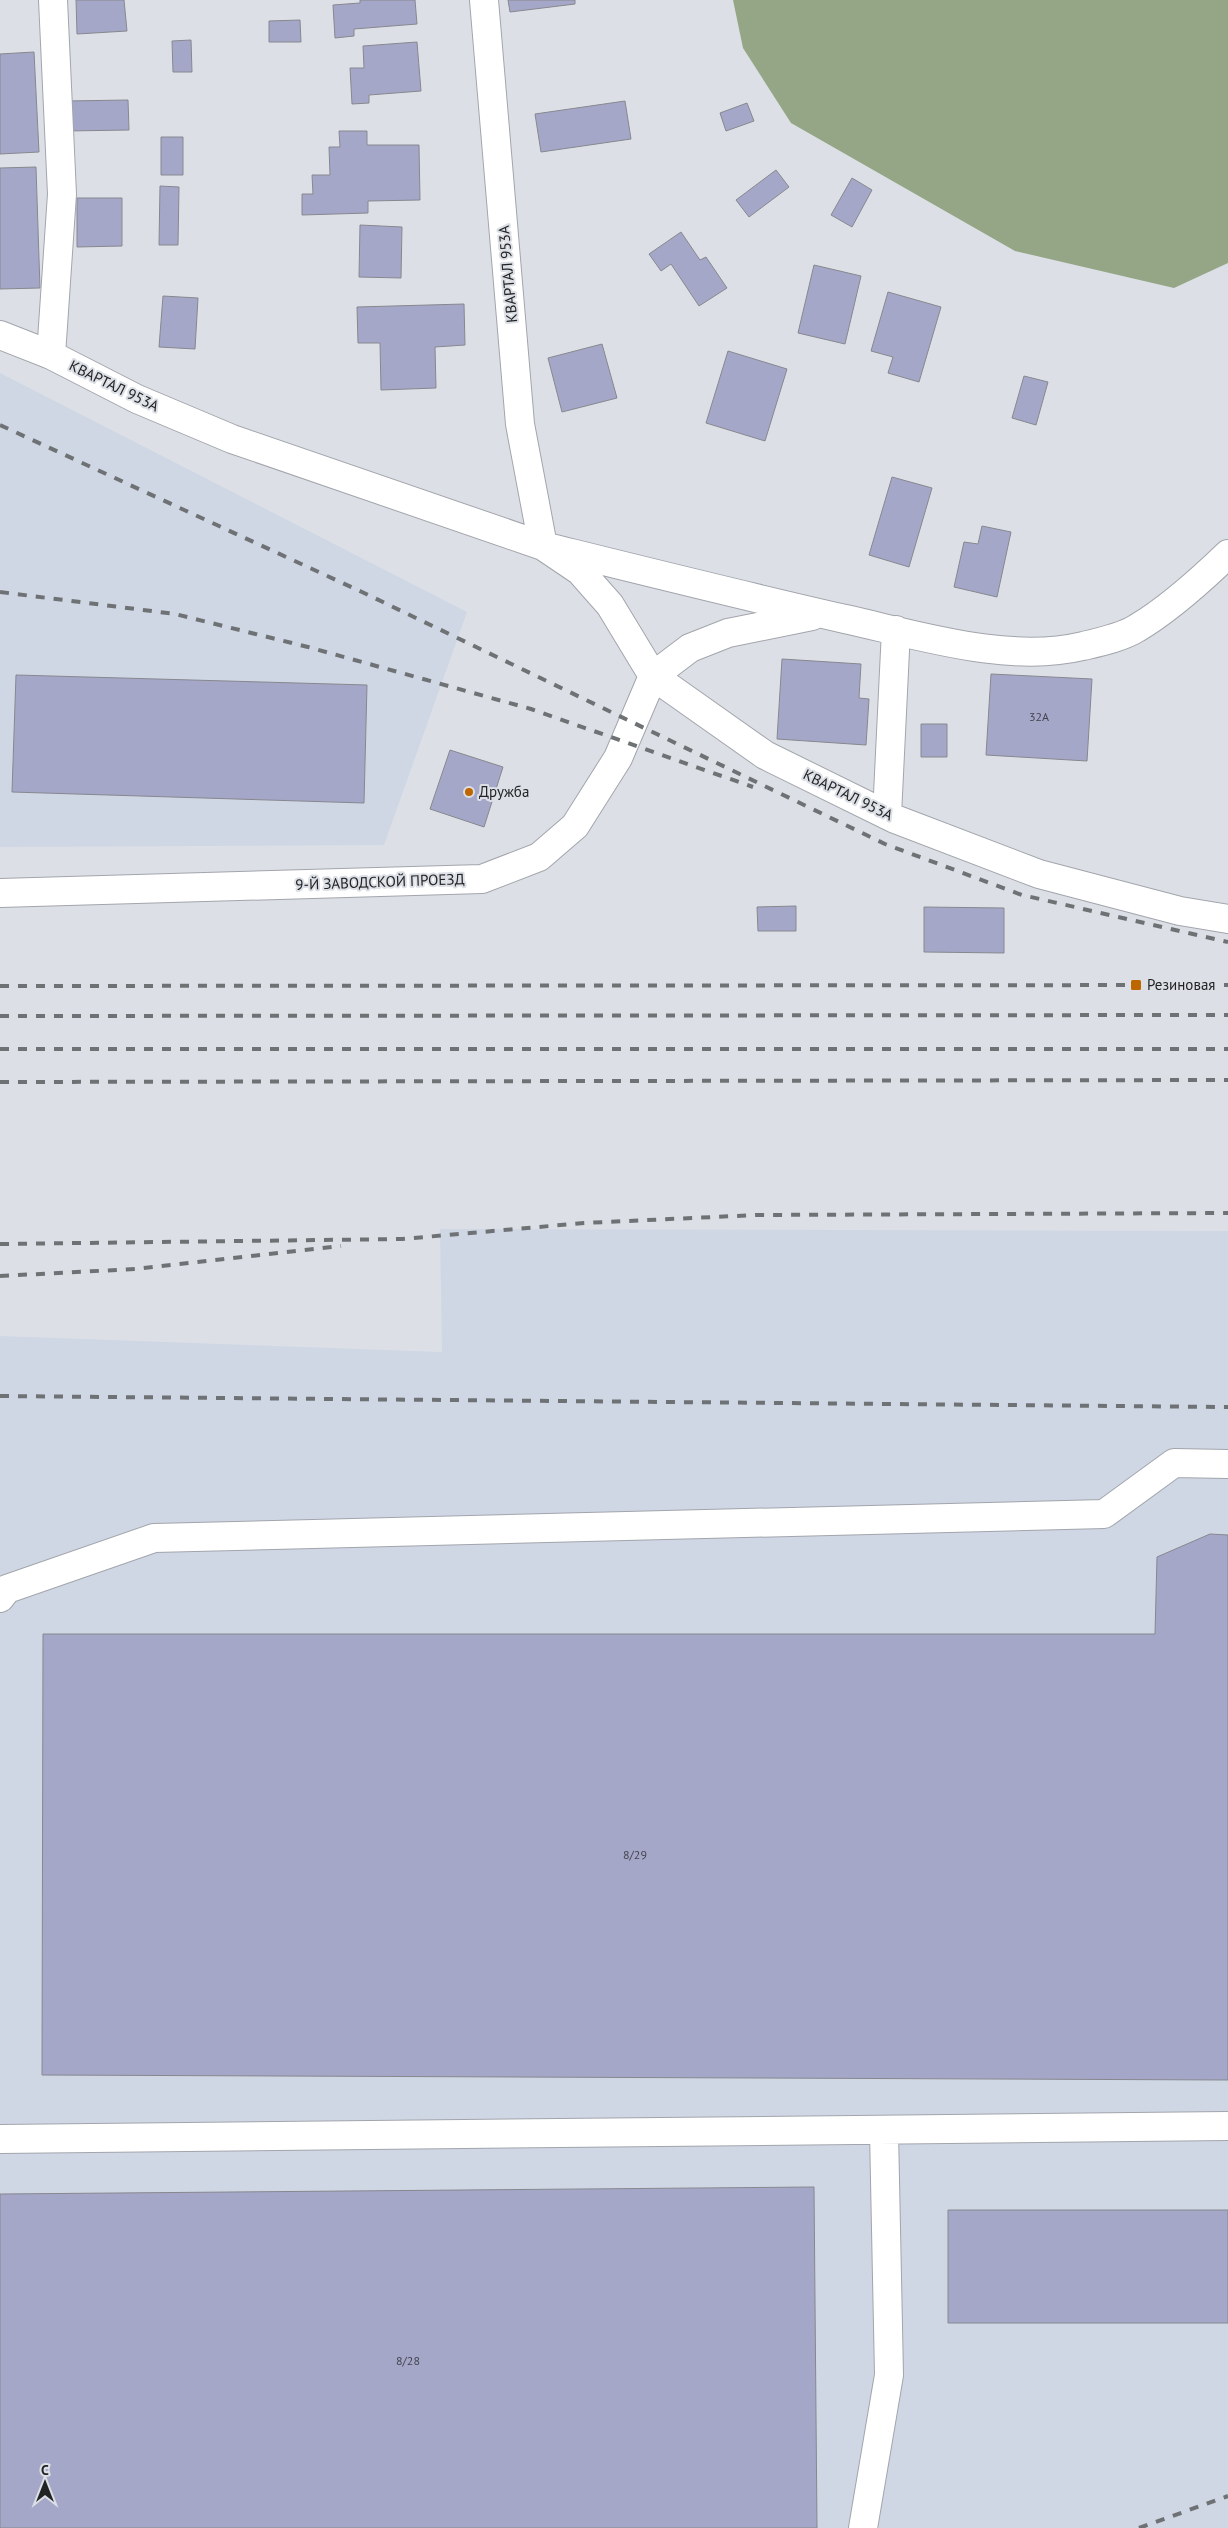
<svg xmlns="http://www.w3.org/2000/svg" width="1228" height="2528" font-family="'PT Sans',sans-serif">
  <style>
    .built { fill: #cfd7e4 }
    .forest { fill: #95a687 }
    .building { fill: #a5a7c9; stroke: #87888e }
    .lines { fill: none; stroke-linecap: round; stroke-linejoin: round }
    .minor-casing { stroke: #a2a5ac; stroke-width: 30 }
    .minor { stroke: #fff; stroke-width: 28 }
    .rail { stroke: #6f7275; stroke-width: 4; stroke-dasharray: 9 9; stroke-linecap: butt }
    .poi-dot { fill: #be6600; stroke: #dce0e6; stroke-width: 2 }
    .labels { text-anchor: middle; stroke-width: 4; stroke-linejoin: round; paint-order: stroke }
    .number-label { font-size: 12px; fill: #43444e }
    .street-label { font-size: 15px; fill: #222325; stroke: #dce0e6 }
    .poi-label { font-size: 15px; fill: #222325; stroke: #dce0e6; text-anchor: start }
  </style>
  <rect width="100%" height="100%" fill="#dce0e6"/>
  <path class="built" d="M0 373 467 612 384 845 0 847Z
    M440 1229 1228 1231V2528H0V1336L442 1352Z"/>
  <path class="forest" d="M733 0H1228V263L1174 288 1015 251 791 123 743 48Z"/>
  <path class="building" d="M76 0H124L127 31 77 34Z
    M360 0H415L417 24 354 29V36L335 38 333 5 360 3Z
    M508 0H575V4L510 12Z
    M300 20 301 42H269V21Z
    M191 40 192 72H173L172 41Z
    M417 42 421 91 369 95V103L352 104 350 68H364L363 46Z
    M34 52 39 152 0 154V54Z
    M128 100 129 130 66 131V101Z
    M625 101 631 139 541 152 535 114Z
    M747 103 754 121 726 131 720 113Z
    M339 131H367V145H419L420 200 368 201V213L302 215V194H313L312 175H330L329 147H340Z
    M161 137H183V175H161Z
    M36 167 40 288 0 289V168Z
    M776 170 789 187 749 217 736 200Z
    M852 178 872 190 852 227 831 215Z
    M160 186 179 187 178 245H159Z
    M77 198H122V246L77 247Z
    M360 225 402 227 401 278 359 277Z
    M681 232 700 260 706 257 727 288 699 306 671 264 661 271 649 254Z
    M814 265 861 276 845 344 798 333Z
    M888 292 941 307 919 382 888 373 893 357 871 351Z
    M163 296 198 298 195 349 159 347Z
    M464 304 465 345 435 347 436 388 381 390 380 343H358L357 307Z
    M602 344 617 398 562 412 548 358Z
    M728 351 787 369 765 441 706 423Z
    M1024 376 1048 382 1036 425 1012 418Z
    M892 477 932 488 909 567 869 555Z
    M982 526 1011 532 997 597 954 587 964 542 978 544Z
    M782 659 861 664 859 698 869 699 866 745 777 739Z
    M991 674 1092 679 1087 761 986 755Z
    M16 675 367 685 364 803 12 792Z
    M921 724H947V757H921Z
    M450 750 503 767 484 827 430 809Z
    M796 906V931H758L757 907Z
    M924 907 1004 908V953L924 952Z
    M1210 1534 1228 1535V2080L42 2075 43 1634H1155L1157 1557Z
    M814 2187 817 2528H0V2194Z
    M948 2210H1228V2323H948Z"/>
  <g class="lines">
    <g class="minor-casing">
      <path id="minor" d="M484 0 520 424 543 546C644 571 744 596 845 619 918 635 1008 664 1083 646 1100 642 1123 637 1137 628 1169 609 1201 580 1228 554
        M0 335 51 355 137 399 232 439 543 546 580 571 610 605 653 676 765 755 895 819 1039 874 1180 911 1228 919
        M51 355 62 194 53 0
        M887 815 896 630
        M0 893 482 879 539 857 575 826 618 758 653 676 690 648 728 633 812 616
        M0 1598 7 1589 154 1538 1104 1514 1174 1463 1228 1464
        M0 2139 1228 2126
        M863 2528 889 2375 884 2131"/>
    </g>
    <use href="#minor" class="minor"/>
    <path class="rail" d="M0 425 362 592 885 844 1022 895 1228 942
      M0 592 175 614 308 647 531 709 753 787
      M0 986 1228 985
      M0 1016 1228 1015
      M0 1049H1228
      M0 1082 1228 1080
      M0 1244 402 1239 584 1223 757 1215 1228 1213
      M0 1276 135 1269 341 1246
      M0 1396 1228 1407
      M1139 2528 1228 2496"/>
  </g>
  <g class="poi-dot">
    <circle cx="469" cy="792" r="5"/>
    <rect x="1130" y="979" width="12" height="12" rx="2.5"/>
  </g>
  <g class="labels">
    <g class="number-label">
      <text x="1039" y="721">32A</text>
      <text x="635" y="1859">8/29</text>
      <text x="408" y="2365">8/28</text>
    </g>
    <g class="street-label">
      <text transform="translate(508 274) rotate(-95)" y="5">КВАРТАЛ 953А</text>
      <text transform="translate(114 386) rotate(26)" y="5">КВАРТАЛ 953А</text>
      <text transform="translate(848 795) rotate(26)" y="5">КВАРТАЛ 953А</text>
      <text transform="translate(380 882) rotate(-2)" y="5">9-Й ЗАВОДСКОЙ ПРОЕЗД</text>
    </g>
    <g class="poi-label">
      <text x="479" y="797">Дружба</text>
      <text x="1147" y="990">Резиновая</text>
    </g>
  </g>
  <g transform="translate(45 2483)" stroke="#dce0e6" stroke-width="4" paint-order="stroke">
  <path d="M0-4L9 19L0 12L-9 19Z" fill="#222325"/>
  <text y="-8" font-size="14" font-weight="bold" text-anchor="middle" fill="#222325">С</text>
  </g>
</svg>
